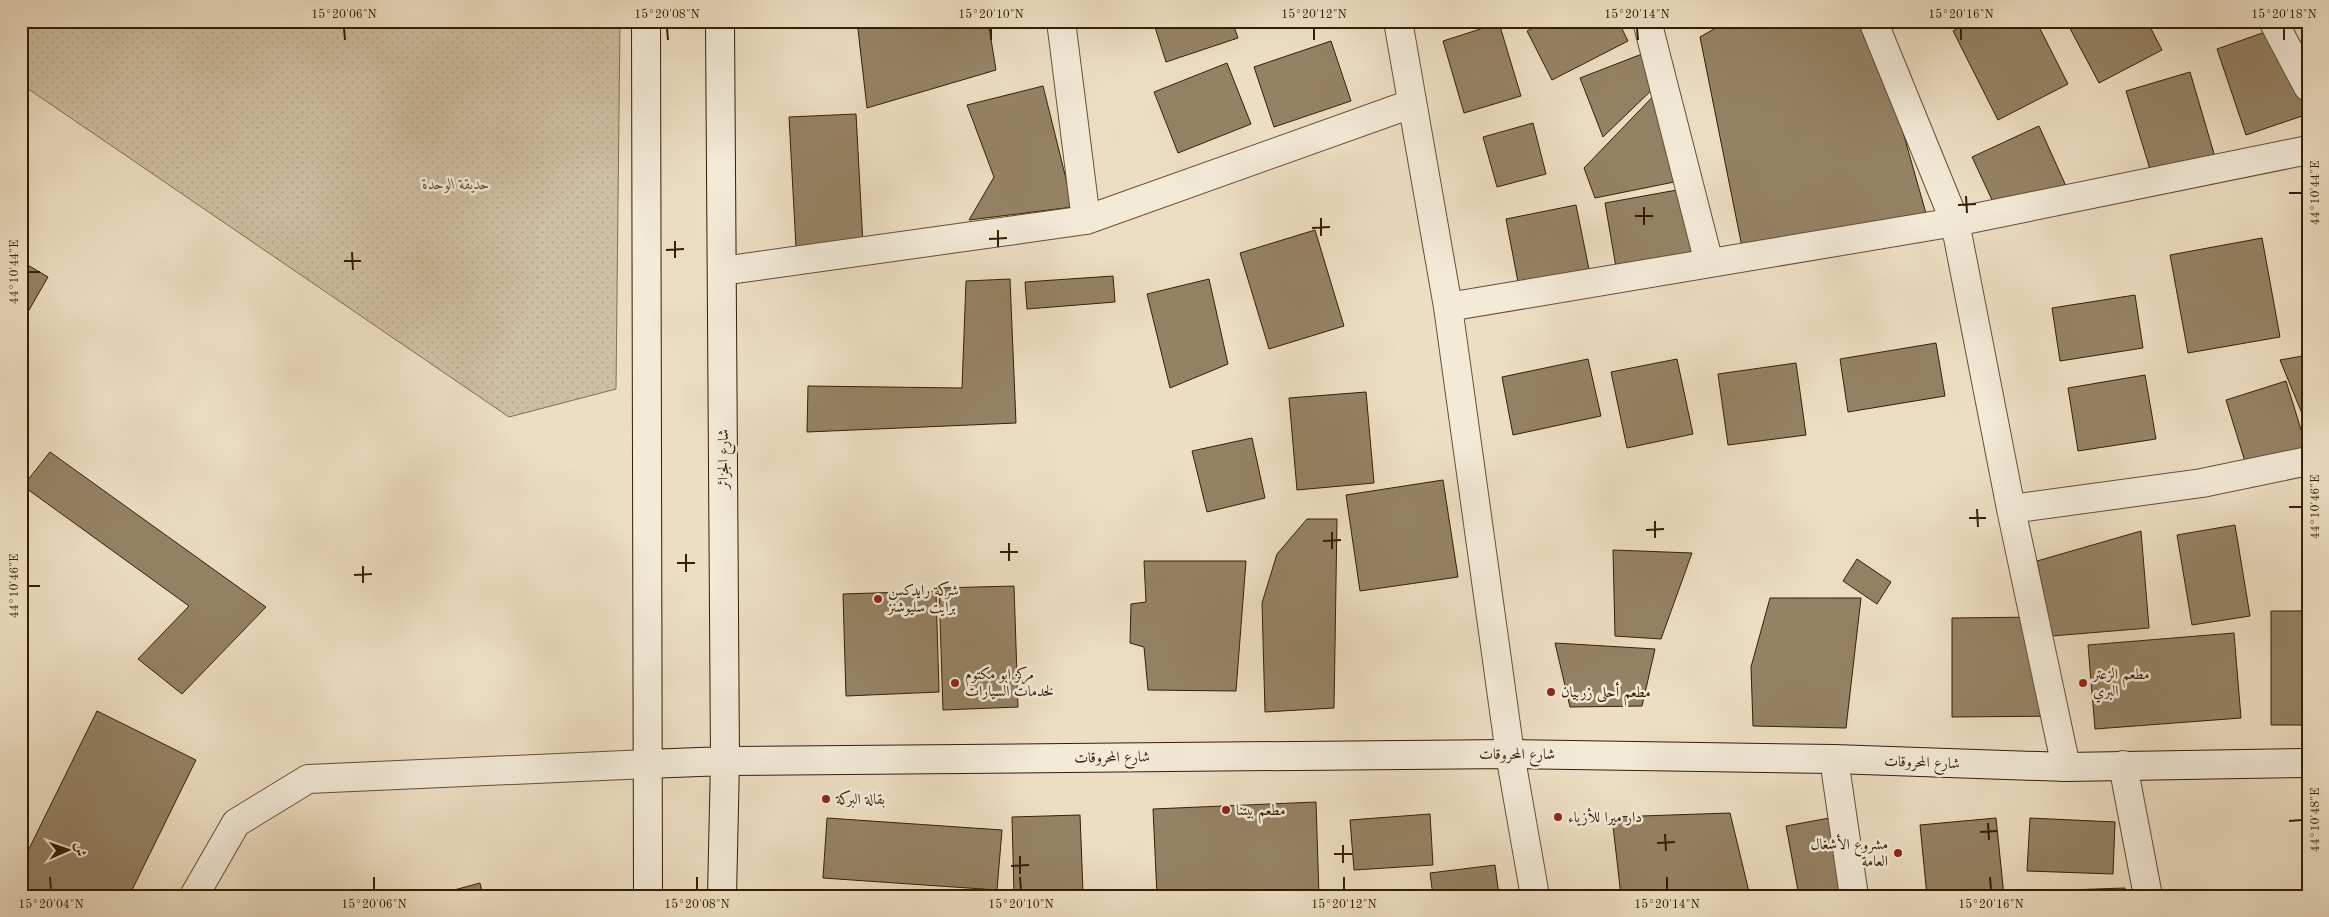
<svg xmlns="http://www.w3.org/2000/svg" width="2329" height="917" font-family="'Old Standard TT',Amiri,serif">
  <style>
    .park { fill: url(#park-dots); stroke: #826e51 }
    .building { fill: #958265; stroke: #351f00 }
    .lines { fill: none; stroke-linecap: round; stroke-linejoin: round }
    .street-casing { stroke: #634f31; stroke-width: 30 }
    .secondary-casing { stroke: #351f00; stroke-width: 30 }
    .street { stroke: #f3ead8; stroke-width: 28 }
    .secondary { stroke: #f3ead8; stroke-width: 28 }
    .ticks { fill: none; stroke: #351f00; stroke-width: 2 }
    .poi-dot { fill: #8f2418; stroke: #f3ead8; stroke-width: 2 }
    .labels { text-anchor: middle; stroke-width: 5; stroke-linejoin: round; paint-order: stroke }
    .park-label { font-size: 15px; font-style: italic; fill: #634f31; stroke: #f3ead8 }
    .street-label { font-size: 15px; fill: #351f00; stroke: #f3ead8 }
    .poi-label { font-size: 15px; fill: #351f00; stroke: #f3ead8; text-anchor: start }
    .neatline { fill: none; stroke: #351f00; stroke-width: 2 }
    .ticks-label { font-size: 12px; text-anchor: middle; fill: #351f00 }
  </style>
  <defs>
    <pattern id="park-dots" width="8" height="8" patternUnits="userSpaceOnUse" patternTransform="scale(1.25)"><rect width="8" height="8" fill="#cebea2"/><path d="M2 2h.1M6 6h.1" fill="none" stroke="#b2a38a" stroke-width="1.8" stroke-linecap="round"/></pattern>
  </defs>
  <rect width="100%" height="100%" fill="#eddec3"/>
  <filter id="stains"><feTurbulence type="fractalNoise" baseFrequency=".004" numOctaves="4"/><feColorMatrix values="0 0 0 0 .2 0 0 0 0 .09 0 0 0 0 .02 0 0 0 .5 -.17"/></filter>
  <radialGradient id="worn" r=".72"><stop offset=".6" stop-color="#630" stop-opacity="0"/><stop offset="1" stop-color="#630" stop-opacity=".3"/></radialGradient>
  <path class="park" d="M21 21H620L616 389 509 417 21 84Z"/>
  <path class="building" d="M857 21H988L996 70 867 108Z
    M1153 21H1232L1238 38 1166 62Z
    M1257 21H1284L1260 28Z
    M1547 21H1618L1628 41 1552 80 1527 31Z
    M1728 21H1861L1893 97 1929 224 1744 257 1700 37Z
    M1972 21H2036L2068 84 1998 120 1953 31Z
    M2066 21H2147L2162 50 2099 83Z
    M2190 21H2209L2194 29Z
    M1499 23 1521 96 1464 113 1443 41Z
    M2285 25 2308 95V114L2246 135 2217 49Z
    M1331 41 1351 101 1274 127 1254 67Z
    M1642 54 1658 84 1603 137 1580 78Z
    M1227 63 1251 124 1178 153 1154 92Z
    M2190 72 2220 174 2157 192 2126 91Z
    M1664 85 1684 180 1595 198 1584 168Z
    M1043 86 1073 207 969 220 994 177 967 105Z
    M856 114 863 244 796 247 789 117Z
    M1533 123 1546 174 1497 187 1483 137Z
    M2039 126 2066 186 2000 217 1972 157Z
    M1688 188 1701 264 1618 279 1605 203Z
    M1576 205 1593 289 1522 303 1506 219Z
    M1315 230 1344 326 1269 349 1240 253Z
    M2262 238 2280 337 2188 353 2170 255Z
    M21 261 48 277 21 324Z
    M1113 276 1115 302 1027 309 1025 282Z
    M1010 279 1016 423 807 432 808 386 962 388 966 281Z
    M1209 279 1228 364 1170 388 1147 294Z
    M2135 295 2143 348 2060 361 2052 308Z
    M1936 343 1945 396 1848 412 1840 359Z
    M2308 355V428L2280 360Z
    M1588 359 1601 416 1513 435 1502 377Z
    M1677 359 1693 434 1627 448 1611 372Z
    M1796 363 1806 435 1728 445 1718 374Z
    M2145 375 2156 439 2078 451 2068 388Z
    M2286 381 2307 449 2247 468 2226 400Z
    M1366 392 1374 483 1297 490 1289 398Z
    M1252 438 1265 498 1207 512 1192 451Z
    M50 452 266 607 182 694 138 659 189 606 23 486Z
    M1443 480 1458 577 1360 591 1346 495Z
    M1307 519H1337L1334 708 1265 712 1262 603 1277 554Z
    M2235 525 2250 616 2192 625 2177 535Z
    M2141 531 2149 628 2052 636 2037 561Z
    M1613 550 1692 553 1661 639 1615 636Z
    M1857 559 1891 582 1877 604 1843 581Z
    M1144 561H1246L1236 691 1148 690 1144 647 1130 643 1131 604 1146 602Z
    M1014 586 1018 707 943 710 939 588Z
    M936 591 939 692 846 696 843 594Z
    M1770 598H1861L1846 728 1753 726 1751 667Z
    M2271 611H2308V725H2271Z
    M2037 617 2067 716 1952 717V618Z
    M2234 633 2241 718 2095 729 2088 645Z
    M1555 643 1655 649 1642 706 1570 707Z
    M97 711 196 760 129 896H21V865Z
    M1316 802 1319 896H1157L1153 809Z
    M1730 813 1750 896H1621L1612 817Z
    M1430 814 1433 865 1354 870 1350 820Z
    M1851 814 1866 896H1799L1786 826Z
    M1080 815 1083 892 1014 894 1012 817Z
    M827 818 1002 830 997 890 823 878Z
    M1996 818 2004 896H1927L1920 825Z
    M2030 818 2115 822 2113 874 2027 871Z
    M1495 865 1499 896H1433L1430 873Z
    M480 883 483 896H432Z
    M2125 888V896H2038V891Z"/>
  <g class="lines">
    <g class="street-casing">
      <path id="street" d="M1061 21 1086 220
        M1398 21 1448 307 1510 754 1535 896
        M1647 21 1709 263
        M1873 21 1955 222 2011 509 2066 767
        M2273 21 2308 87
        M722 271 1086 220 1411 104
        M1448 307 1955 222 2308 150
        M2011 509 2202 483 2308 461
        M1834 759 1854 896
        M2123 765 2148 896
        M194 896 236 823 308 779 647 764"/>
    </g>
    <g class="secondary-casing">
      <path id="secondary" d="M646 21 648 896
        M720 21 725 761 722 896
        M647 764 725 761 1510 754 1834 759 2066 767 2308 763"/>
    </g>
    <use href="#street" class="street"/>
    <use href="#secondary" class="secondary"/>
  </g>
  <path class="ticks" d="M344 28 345 40M667 28 668 40M991 28V40M1314 28V40M1637 28 1638 40M1961 28V40M2284 28V40M2289 193H2302M1966 196 1967 213M1958 205 1976 204M1644 207V225M1635 216H1653M1321 218V236M1312 228 1330 227M998 230V247M989 239 1007 238M675 241V258M666 250 684 249M352 252 353 270M344 261H361M28 272H40M2289 507H2302M1977 509 1978 527M1969 518H1986M1655 521V538M1646 530 1664 529M1332 532V549M1323 541 1341 540M1009 543V561M1000 552H1018M686 554V572M677 563H695M363 566V583M354 575 372 574M28 586H40M2289 821 2302 820M1988 823 1989 840M1980 832 1997 831M1665 834 1666 851M1657 843 1675 842M1343 845V863M1334 854H1352M1020 856V874M1011 866 1029 865M50 877 51 890M374 877V890M697 877V890M1020 877 1021 890M1344 877V890M1667 877V890M1990 877 1991 890"/>
  <g class="poi-dot">
    <circle cx="878" cy="599" r="5"/>
    <circle cx="955" cy="683" r="5"/>
    <circle cx="2083" cy="683" r="5"/>
    <circle cx="1551" cy="692" r="5"/>
    <circle cx="826" cy="799" r="5"/>
    <circle cx="1226" cy="810" r="5"/>
    <circle cx="1558" cy="817" r="5"/>
    <circle cx="1898" cy="853" r="5"/>
  </g>
  <g class="labels">
    <g class="park-label">
      <text x="456" y="189">حديقة الوحدة</text>
    </g>
    <g class="street-label">
      <text transform="translate(723 459) rotate(-90)" y="5">شارع الجزائر</text>
      <text x="1517" y="759">شارع المحروقات</text>
      <text transform="translate(1112 757) rotate(-1)" y="5">شارع المحروقات</text>
      <text transform="translate(1922 762) rotate(2)" y="5">شارع المحروقات</text>
    </g>
    <g class="poi-label">
      <text x="888" y="595">شركة رايدكس<tspan x="888" dy="17">برايت سليوشنز</tspan></text>
      <text x="965" y="679">مركز ابو مكتوم<tspan x="965" dy="17">لخدمات السيارات</tspan></text>
      <text x="2093" y="679">مطعم الزعتر<tspan x="2093" dy="17">البري</tspan></text>
      <text x="1561" y="697">مطعم أحلى زربيان</text>
      <text x="836" y="804">بقالة البركة</text>
      <text x="1236" y="815">مطعم بيتنا</text>
      <text x="1568" y="822">دار ميرا للأزياء</text>
      <text x="1888" y="849" text-anchor="end">مشروع الأشغال<tspan x="1888" dy="17">العامة</tspan></text>
    </g>
  </g>
  <rect width="2329" height="917" fill="none" stroke="#eddec3" stroke-width="55"/>
  <g transform="translate(68 850) rotate(88)" stroke="#f3ead8" stroke-width="4" paint-order="stroke">
  <path d="M0-4L9 19L0 12L-9 19Z" fill="#351f00"/>
  <text y="-8" font-size="14" font-weight="bold" text-anchor="middle" fill="#351f00">ش</text>
  </g>
  <rect x="28" y="28" width="2274" height="862" class="neatline"/>
  <g class="ticks-label">
    <text x="344" y="18">15°20'06"N</text>
    <text x="667" y="18">15°20'08"N</text>
    <text x="991" y="18">15°20'10"N</text>
    <text x="1314" y="18">15°20'12"N</text>
    <text x="1637" y="18">15°20'14"N</text>
    <text x="1961" y="18">15°20'16"N</text>
    <text x="2284" y="18">15°20'18"N</text>
    <text transform="translate(2315 193) rotate(-90)" y="4">44°10'44"E</text>
    <text transform="translate(14 272) rotate(-90)" y="4">44°10'44"E</text>
    <text transform="translate(2315 507) rotate(-90)" y="4">44°10'46"E</text>
    <text transform="translate(14 586) rotate(-90)" y="4">44°10'46"E</text>
    <text transform="translate(2315 820) rotate(-90)" y="4">44°10'48"E</text>
    <text x="51" y="908">15°20'04"N</text>
    <text x="374" y="908">15°20'06"N</text>
    <text x="697" y="908">15°20'08"N</text>
    <text x="1021" y="908">15°20'10"N</text>
    <text x="1344" y="908">15°20'12"N</text>
    <text x="1667" y="908">15°20'14"N</text>
    <text x="1991" y="908">15°20'16"N</text>
  </g>
  <rect width="100%" height="100%" filter="url(#stains)"/>
  <rect width="100%" height="100%" fill="url(#worn)"/>
</svg>
